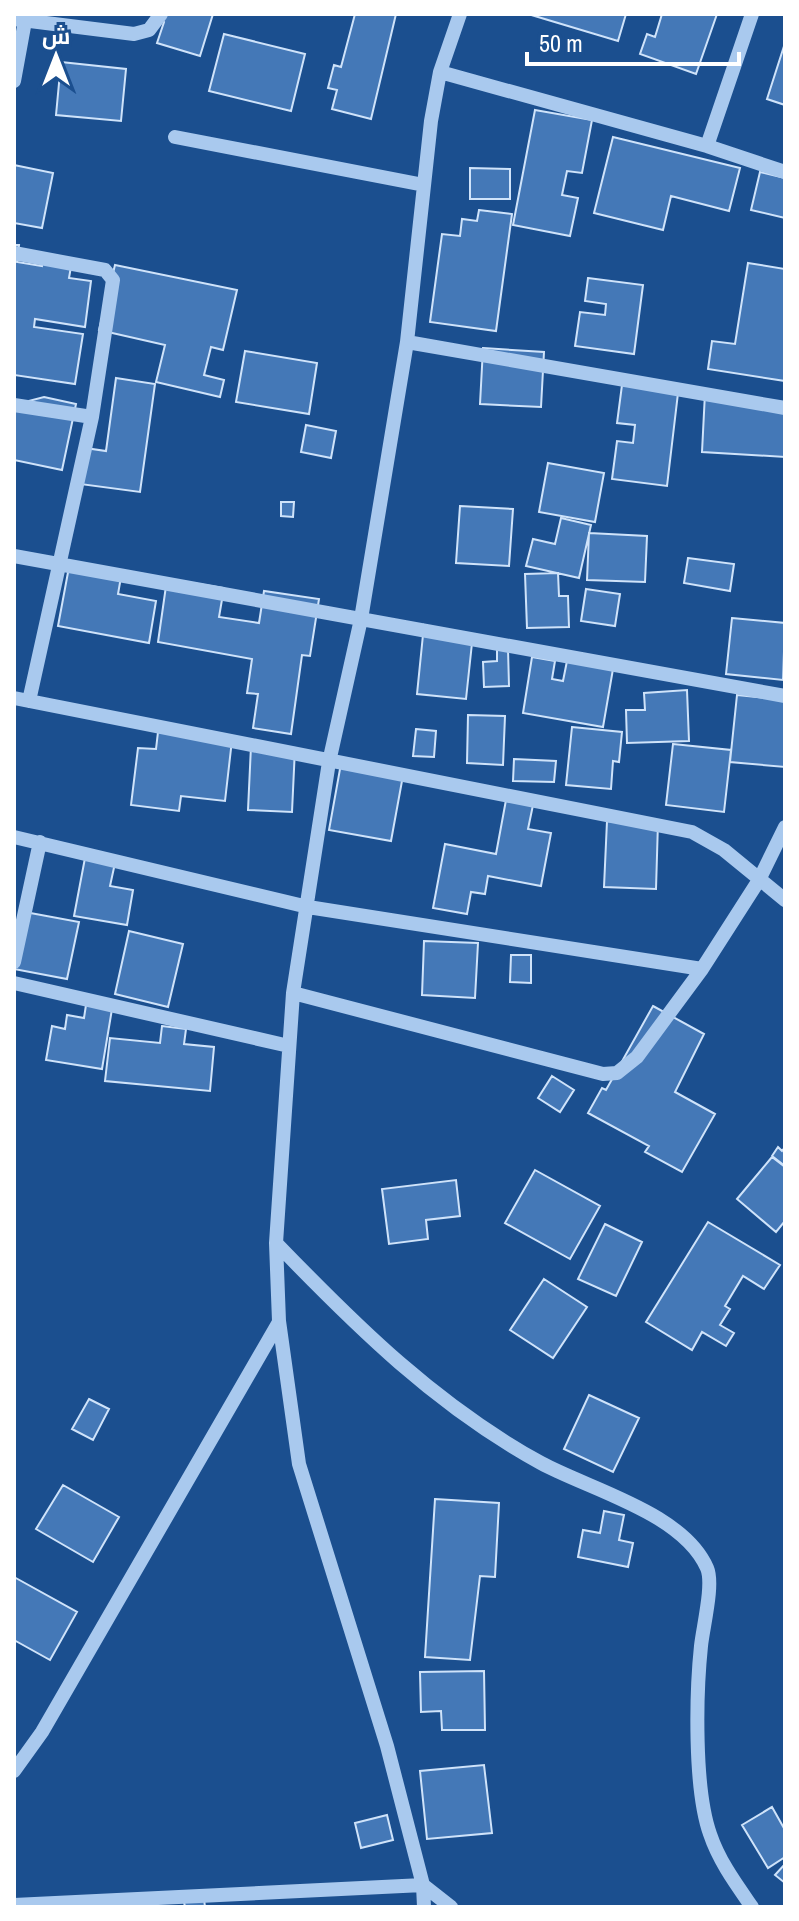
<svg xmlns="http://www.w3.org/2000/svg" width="799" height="1921" font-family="'Archivo Narrow',Cairo,sans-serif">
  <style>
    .building { fill: #4478b7; stroke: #cfe3fa; stroke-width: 2 }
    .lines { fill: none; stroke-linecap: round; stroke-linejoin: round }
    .minor { stroke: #a9c9ee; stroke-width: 14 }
  </style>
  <rect width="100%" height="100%" fill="#1b4f8f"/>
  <path class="building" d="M155 14H213L200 56 157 43 164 22Z
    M355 14H396L371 119 332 109 337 90 328 88 334 65 341 67Z
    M528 14H626L618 41Z
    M662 14H717L696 74 640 54 647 34 655 37Z
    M224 34 305 54 291 111 209 91Z
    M785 43V105L767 99Z
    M61 62 126 69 121 121 56 115Z
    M535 110 592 120 582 173 567 171 562 195 578 198 570 236 513 225Z
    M613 137 740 168 729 211 671 196 663 230 594 213Z
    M14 165 53 173 42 228 14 223Z
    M470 168 510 169V199H470Z
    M760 172 785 178V218L751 210Z
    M479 210 512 214 496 331 430 322 442 234 460 236 462 219 477 221Z
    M14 245H19L17 262 42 266 43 257 72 261 69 278 91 281 85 327 35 319 34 327 83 334 75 384 14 375Z
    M748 263 785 269V381L708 369 712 341 735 344Z
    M115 265 237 290 223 350 211 347 204 375 224 380 220 397 156 382 165 345 99 330Z
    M588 278 643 285 634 354 575 346 580 312 605 315 606 304 585 301Z
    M483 348 544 352 541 407 480 404Z
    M245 351 317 363 309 414 236 402Z
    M116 378 155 384 140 492 80 484 85 448 106 451Z
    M622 385 678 393 667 486 612 479 617 441 633 443 635 425 617 423Z
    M705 393 785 406V457L702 452Z
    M44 397 76 404 62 470 14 460V400L25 402Z
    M306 425 336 431 331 458 301 452Z
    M548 463 604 473 595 522 539 512Z
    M281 502H294L293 517 281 516Z
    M460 506 513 509 509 566 456 563Z
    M561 518 591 525 579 578 526 566 533 539 555 544Z
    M589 533 647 536 645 582 587 580Z
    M688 558 734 564 730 591 684 583Z
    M69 567 121 577 118 594 156 601 149 643 58 626Z
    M558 573 559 596H568L569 627 527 628 525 574Z
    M167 579 224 588 219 617 259 623 264 591 319 599 310 656 302 655 291 734 253 728 258 694 247 693 252 659 158 642Z
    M586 589 620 594 615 626 581 621Z
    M732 618 785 623 783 680 726 674Z
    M424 625 472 643 466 699 417 694Z
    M508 649 509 686 484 687 483 662 497 661V650Z
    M532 657 555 661 552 679 563 681 567 661 613 669 603 727 523 713Z
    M687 690 689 741 627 743 626 710H645L644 693Z
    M737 695 785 700V767L730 762Z
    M468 715 505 716 503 765 467 763Z
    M572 727 622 732 619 762 613 761 611 789 566 785Z
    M416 729 436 731 434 757 413 756Z
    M158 732 232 740 225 801 181 796 179 811 131 805 138 748 156 749Z
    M673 744 731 750 724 812 666 805Z
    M251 746 295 748 292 812 248 810Z
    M342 758 404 770 391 841 329 830Z
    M514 759 556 761 554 782 513 781Z
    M506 800 533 805 528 829 551 833 541 886 488 876 485 894 471 892 467 914 433 908 445 844 496 854Z
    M607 821 658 822 656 889 604 887Z
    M85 858 115 863 110 886 133 890 127 925 74 916Z
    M25 912 79 922 67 979 14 969Z
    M129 931 183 944 168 1007 115 994Z
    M424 941 478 943 475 998 422 995Z
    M511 955H531V983L510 982Z
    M86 1005 112 1009 102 1069 46 1060 52 1026 65 1029 67 1015 84 1018Z
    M653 1006 704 1034 675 1092 715 1114 682 1172 645 1152 649 1146 588 1113 602 1088 606 1090Z
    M162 1026 186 1029 184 1044 214 1047 210 1091 105 1081 110 1038 160 1043Z
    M552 1076 574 1090 560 1112 538 1098Z
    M778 1147 782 1151 785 1147V1166L772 1156Z
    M772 1157 785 1167V1221L776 1232 737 1199Z
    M535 1170 600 1206 570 1259 505 1223Z
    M456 1180 460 1216 426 1220 428 1239 389 1244 382 1189Z
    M708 1222 780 1265 764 1289 743 1276 725 1306 730 1309 720 1325 734 1333 726 1346 702 1332 692 1350 646 1322Z
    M605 1224 642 1242 616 1296 578 1279Z
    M544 1279 587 1307 553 1358 510 1330Z
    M589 1395 639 1418 613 1472 564 1449Z
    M89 1399 109 1409 93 1440 72 1429Z
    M63 1485 119 1517 93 1562 36 1529Z
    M435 1499 499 1503 495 1577 480 1576 470 1660 425 1657Z
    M604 1511 624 1515 619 1540 633 1543 628 1567 578 1557 583 1530 600 1533Z
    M14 1577 77 1612 50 1660 14 1640Z
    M484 1671 485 1730H442L441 1711 421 1712 420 1672Z
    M484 1765 492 1833 427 1839 420 1771Z
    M772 1807 785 1830V1857L768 1868 742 1825Z
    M387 1815 393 1840 361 1848 355 1823Z
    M785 1864V1883L775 1875Z
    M204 1899 205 1907H185L184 1902Z"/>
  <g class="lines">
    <path class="minor" d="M14 19 134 34 149 30 161 14
      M440 72 707 146 785 172
      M14 81 25 21
      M175 137 424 185
      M707 146 752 14
      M14 253 105 270 113 280 92 417 29 701
      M407 342 785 408
      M14 405 92 417
      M14 556 785 696
      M14 698 692 832 724 850 785 900
      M14 837 308 907 702 969
      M14 962 40 842
      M14 983 289 1046
      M293 993 603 1074 617 1073 637 1057 702 969 759 880 785 827
      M276 1243C357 1327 437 1406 541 1463 591 1490 683 1513 707 1568 714 1584 703 1627 701 1646 696 1694 694 1789 710 1834 719 1861 736 1884 752 1907
      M14 1771 42 1732 279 1322
      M14 1905 423 1885 451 1907
      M424 1907 423 1885 387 1746 299 1464 279 1321 276 1243 293 993 329 762 361 619 407 342 431 121 440 72 460 14"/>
  </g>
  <rect width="799" height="1921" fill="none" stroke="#ffffff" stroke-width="32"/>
  <g transform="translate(56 56)" stroke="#1b4f8f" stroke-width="6" paint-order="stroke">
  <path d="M0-6L14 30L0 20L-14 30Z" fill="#ffffff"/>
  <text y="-12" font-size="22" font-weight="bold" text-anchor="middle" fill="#ffffff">ش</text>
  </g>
  <path d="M527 52v12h212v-12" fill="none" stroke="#ffffff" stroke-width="4"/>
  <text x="539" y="52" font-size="24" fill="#ffffff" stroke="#1b4f8f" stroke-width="6" paint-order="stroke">50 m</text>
</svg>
